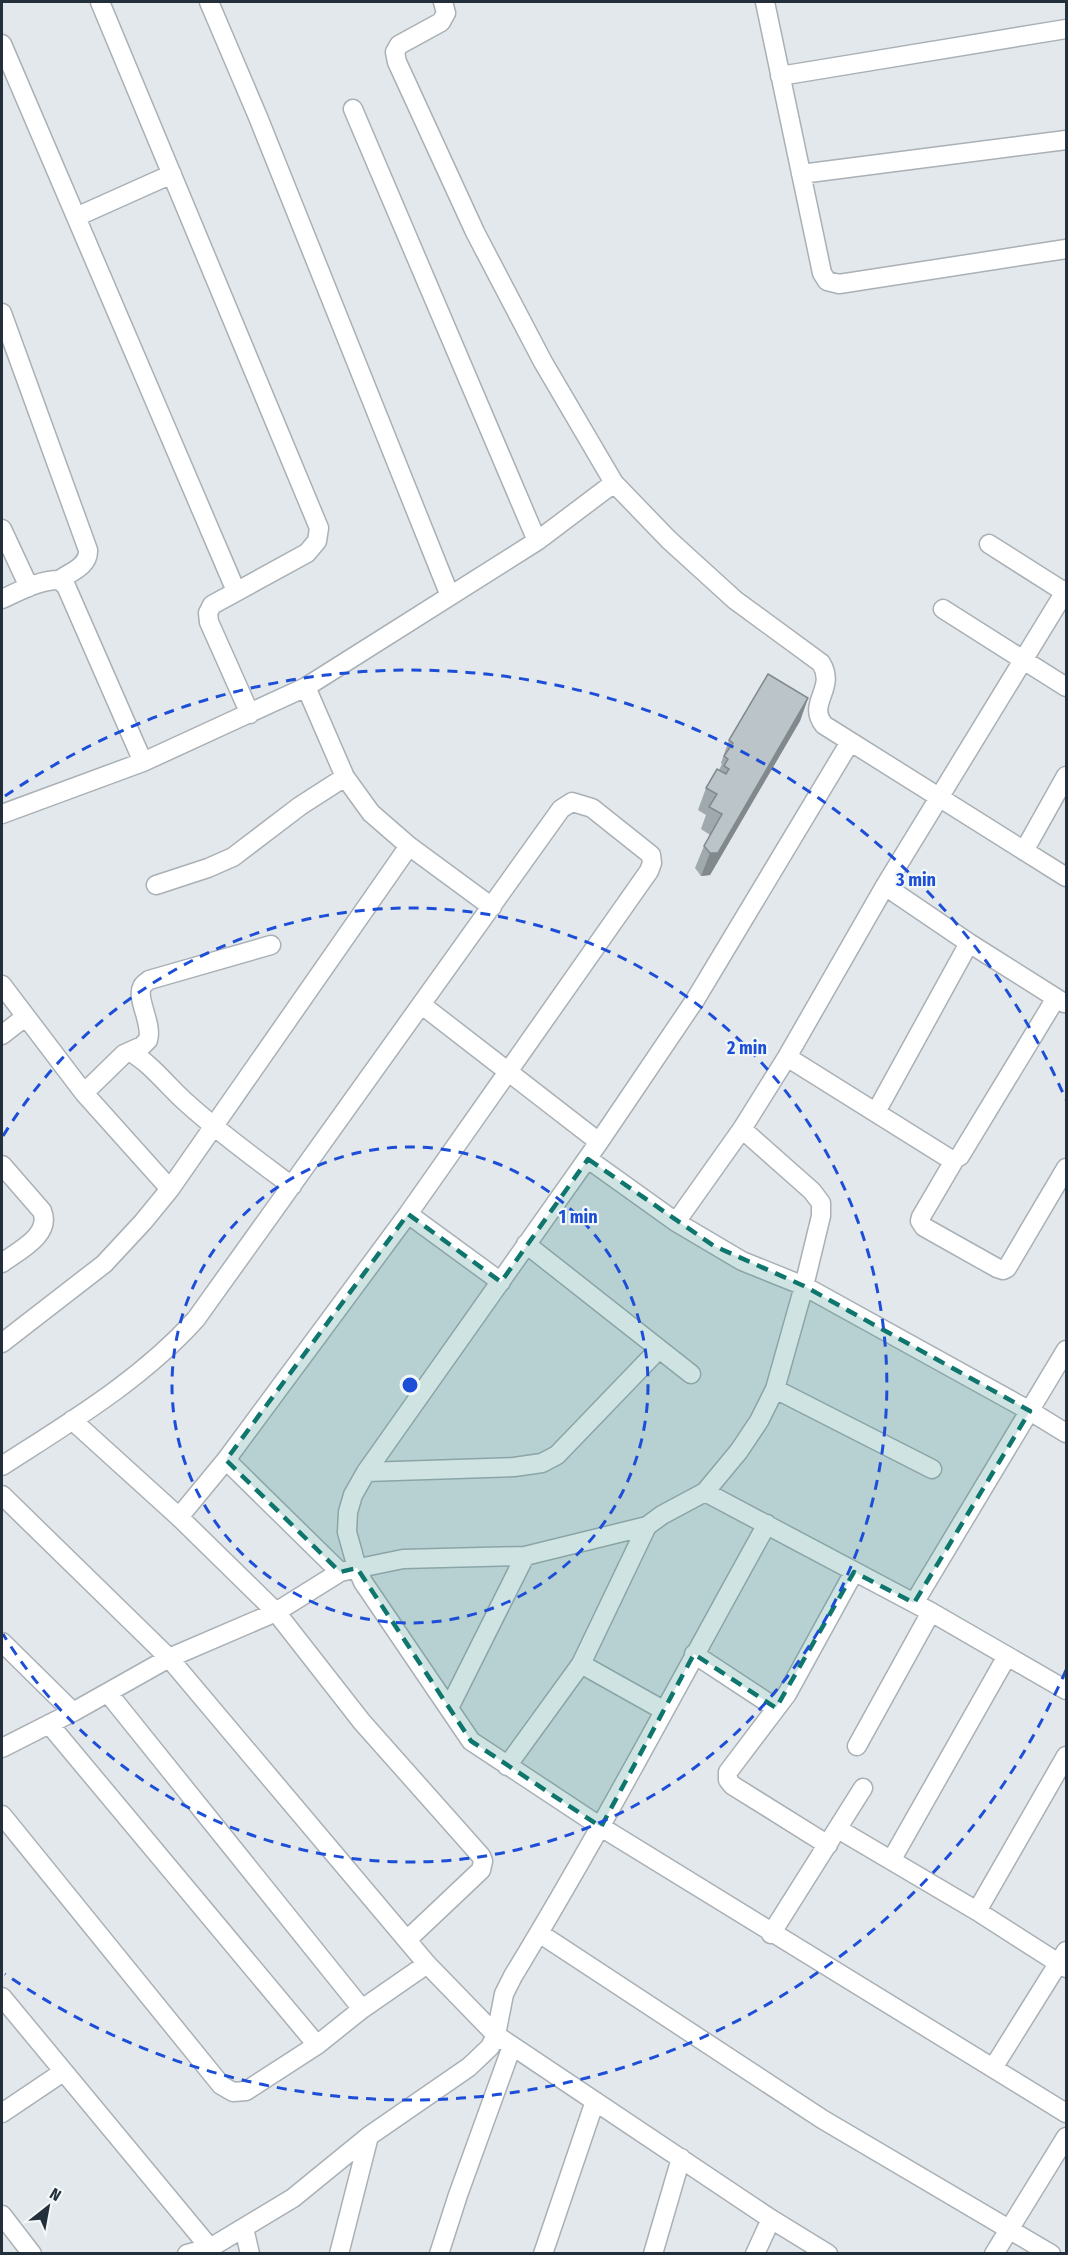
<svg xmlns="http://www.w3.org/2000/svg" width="1068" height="2255" font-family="'Fira Sans Condensed',sans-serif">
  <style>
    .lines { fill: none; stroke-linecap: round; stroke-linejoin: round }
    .minor-casing { stroke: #a9b0b6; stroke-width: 21 }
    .minor { stroke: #fff; stroke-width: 18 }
    .wall { fill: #a0a9ad }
    .shaded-wall { fill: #82898d }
    .building { fill: #bac4c9; stroke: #82898d; stroke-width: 1.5 }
    .marked { fill: #0f766e; fill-opacity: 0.2; stroke: #0f766e; stroke-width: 4.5; stroke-dasharray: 12 8; stroke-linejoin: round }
    .ring { fill: none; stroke: #1d4ed8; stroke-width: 3; stroke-dasharray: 10 8 }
    .centre { fill: #1d4ed8; stroke: #f2f7f8; stroke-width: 3 }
    .ring-label { font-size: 18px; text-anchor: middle; font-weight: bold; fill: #1d4ed8; stroke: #f2f7f8; stroke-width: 4.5; stroke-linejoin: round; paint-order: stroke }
  </style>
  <rect width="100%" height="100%" fill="#e2e8eb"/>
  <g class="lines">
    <g class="minor-casing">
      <path id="minor" d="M100 2 319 528 317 541 307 553 212 605 208 613 209 622 250 714
        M209 2 258 117 450 596
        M443 2 446 13 441 22 399 45 395 52 397 62 475 232 543 362 614 483 669 540 735 600 821 663C837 689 806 703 824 725L1066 877
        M765 2 822 273 827 281 839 284 1066 249
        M2 44 236 591
        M780 76 1066 29
        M353 109 537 541
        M801 174 1066 140
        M76 217 172 174
        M2 313 88 550C89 566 71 572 59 580
        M2 529 29 587
        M989 544 1066 593
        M2 599C20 591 39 580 59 580L66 586 143 762
        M943 609 1066 687
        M306 687 345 777 371 813 409 846 492 907
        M850 742 695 1000 599 1142 366 1472 353 1495 348 1512 347 1532 357 1568 363 1582 471 1741 601 1827 1066 2113
        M2 814 143 762 306 687 537 541 614 483
        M1024 851 1066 776
        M156 885 208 868 233 857 300 806 345 777
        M885 886 969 943 1064 1003
        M2 985 84 1093 170 1189
        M422 1005 599 1142
        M2 1035 25 1017
        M130 1052C151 1063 170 1089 189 1105 221 1134 257 1160 292 1186
        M787 1057 950 1159H955L960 1156 1056 998
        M84 1093 124 1054 142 1046 148 1040C153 1024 136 999 142 987 143 984 147 982 149 980L271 945
        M876 1112 969 943
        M588 1159 676 1222 742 1129 787 1057 885 886 1066 590
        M955 1159 921 1217 920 1221 924 1227 997 1268 1003 1270 1007 1268 1066 1168
        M2 1165 42 1211C52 1235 18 1251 2 1263
        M408 1214 501 1282
        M676 1222 742 1261 804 1286 1030 1411 1066 1433
        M526 1244 691 1374
        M2 1343 104 1264 143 1222 170 1189 409 846
        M775 1389 932 1469
        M72 1420 179 1517 276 1612 362 1722 481 1856 483 1861 481 1870 407 1940
        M226 1460 340 1572
        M2 1466C70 1422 141 1380 196 1319L561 809 572 802 592 808 651 855 652 863 649 871 408 1214 226 1460 179 1517
        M366 1472 514 1467 542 1463 557 1455 659 1349
        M705 1492 931 1612 1066 1690
        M2 1495 169 1658 427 1964 496 2035 771 2219 828 2254
        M914 1603 1066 1350
        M2 1642 73 1712
        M694 1654 776 1708
        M581 1664 663 1710
        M108 1693 362 2009
        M449 1708 525 1556
        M49 1724 317 2045
        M857 1746 931 1612
        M2 1748 73 1712 169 1658 276 1612 340 1572 403 1559 525 1556 647 1526 662 1515 705 1492 739 1451 759 1421 775 1389 804 1286 821 1216V1203L812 1191 742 1129
        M507 1766 581 1664 647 1526
        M2 1815 221 2085 233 2092 246 2091 317 2045 362 2009 427 1964
        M838 1829 977 1911 1066 1968
        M828 1845 732 1785 728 1780V1772L787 1694 854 1572
        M892 1859 1007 1656
        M977 1911 1066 1756
        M539 1933 822 2119 1051 2254
        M771 1934 863 1788
        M2 1997 210 2248
        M993 2068 1066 1951
        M2 2113 63 2072
        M2 2215 32 2254
        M244 2228 250 2254
        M187 2254 210 2248 293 2198 369 2136 469 2067 490 2047 496 2035 504 1994 513 1976C603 1828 683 1675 767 1524
        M339 2254 369 2136
        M439 2254 458 2195 512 2046
        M543 2254 595 2101
        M653 2254 681 2158
        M755 2254 771 2219
        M994 2254 1066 2137"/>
    </g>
    <use href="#minor" class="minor"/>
  </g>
  <path class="wall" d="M808 698 800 721 710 875 701 876 695 868 704 846 710 835 701 829 706 815 698 810 706 788 719 770 722 764 721 763 729 740Z"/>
  <path class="shaded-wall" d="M808 698 800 721 710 875 701 876 710 853Z"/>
  <path class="building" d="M768 674 808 698 718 853H710L704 846 722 814 709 807 717 794 706 788 717 769 726 774 729 769 724 766 728 759 724 756 733 743 729 740Z"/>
  <path class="marked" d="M588 1159 714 1246 804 1286 1030 1411 914 1603 854 1572 776 1708 694 1654 601 1827 471 1741 357 1568 340 1572 226 1460 408 1214 501 1282Z"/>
  <g class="ring">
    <circle cx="410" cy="1385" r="238"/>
    <path d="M3 1136A477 477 0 1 1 3 1634"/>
    <path d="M1066 1670A715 715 0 0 1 5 1974M5 796A715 715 0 0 1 1066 1100"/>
  </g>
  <circle cx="410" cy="1385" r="9" class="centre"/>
  <g class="ring-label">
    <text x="916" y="886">3 min</text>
    <text x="747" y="1054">2 min</text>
    <text x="578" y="1223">1 min</text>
  </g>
  <rect width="1068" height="2255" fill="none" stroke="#232f3b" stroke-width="6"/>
  <g transform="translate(48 2207) rotate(31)" stroke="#f2f7f8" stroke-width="4.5" paint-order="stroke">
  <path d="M0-4.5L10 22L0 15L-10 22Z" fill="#232f3b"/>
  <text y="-9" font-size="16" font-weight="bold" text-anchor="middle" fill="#232f3b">N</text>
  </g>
</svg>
